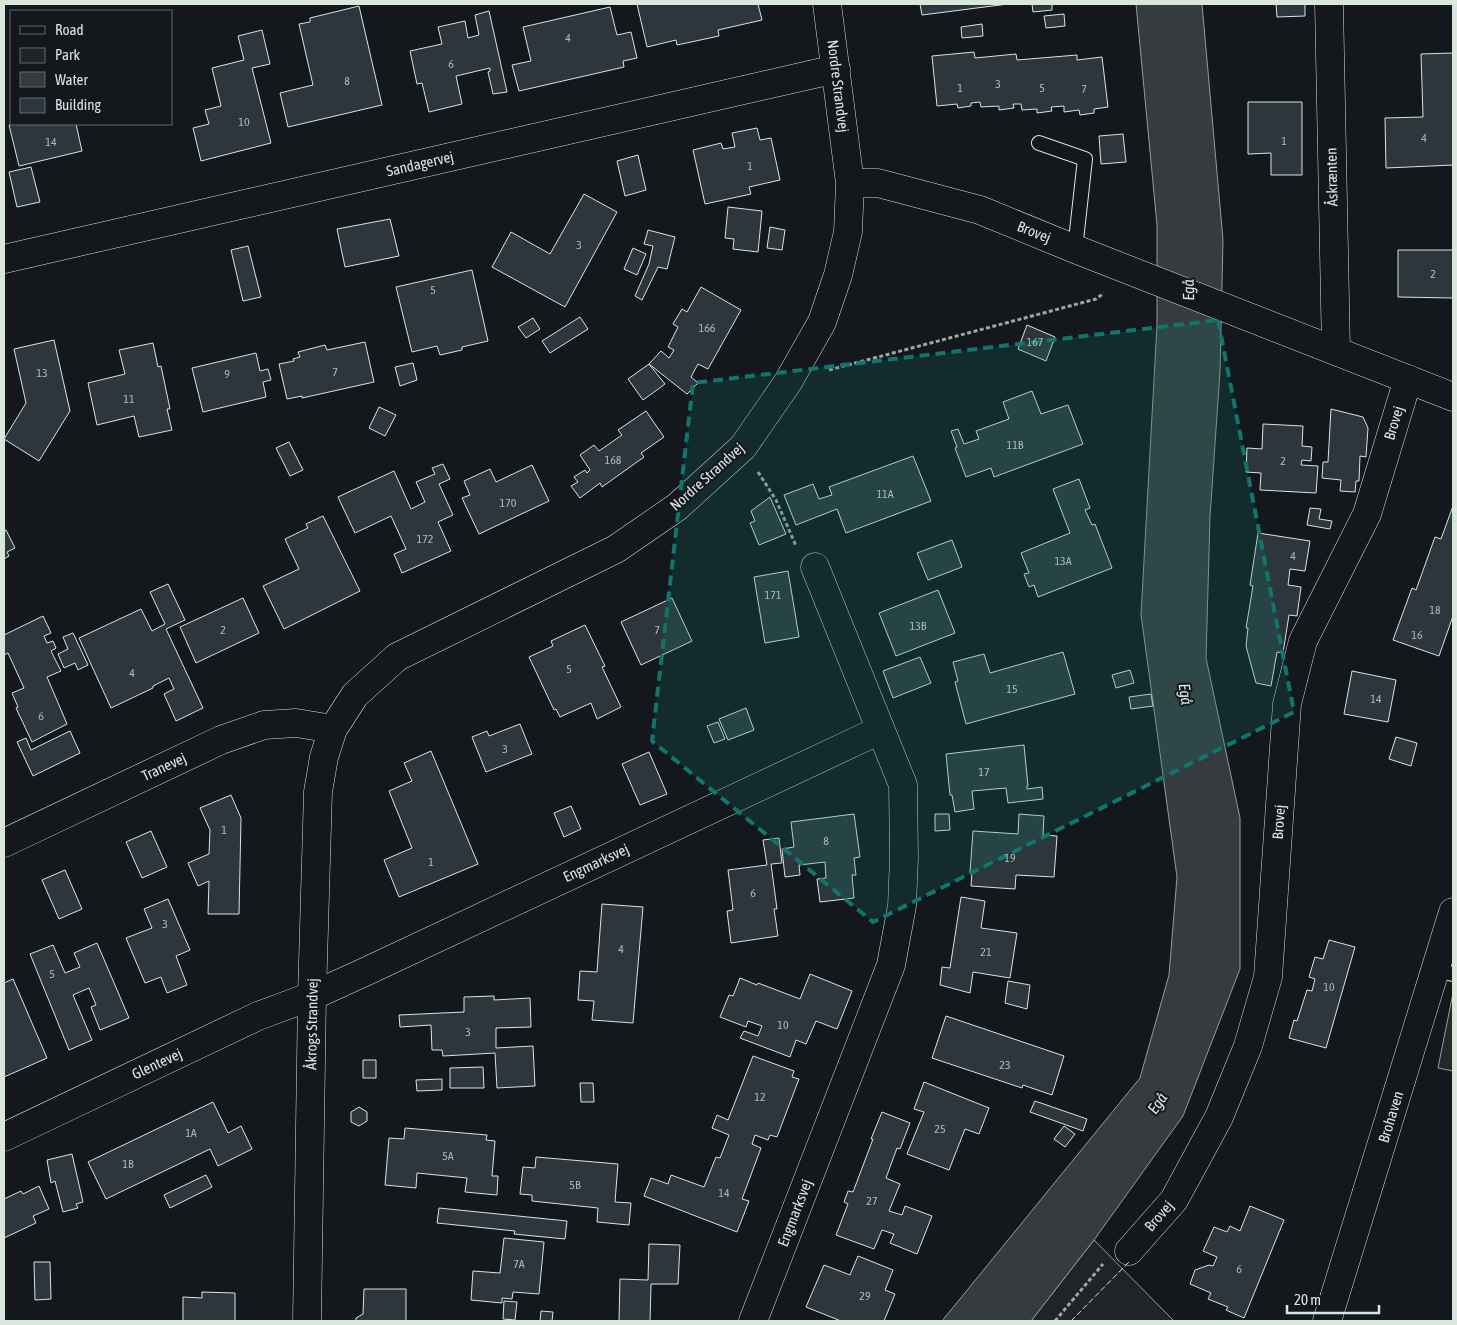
<svg xmlns="http://www.w3.org/2000/svg" width="1457" height="1325" font-family="'Asap Condensed',sans-serif">
  <style>
    .green { fill: #202428; stroke: #939e99 }
    .parking { fill: #24282b; stroke: #939e99 }
    .water { fill: #363b3e; stroke: #939e99 }
    .building { fill: #2c363c; stroke: #d8e6dc }
    .lines { fill: none; stroke-linecap: round; stroke-linejoin: round }
    .lane-casing { stroke: #d8e6dc; stroke-width: 16 }
    .street-casing { stroke: #d8e6dc; stroke-width: 29 }
    .secondary-casing { stroke: #d8e6dc; stroke-width: 29 }
    .path { stroke: #9da8a2; stroke-width: 3; stroke-dasharray: 4 2.5; stroke-linecap: butt }
    .lane { stroke: #14181c; stroke-width: 14 }
    .street { stroke: #14181c; stroke-width: 28 }
    .secondary { stroke: #14181c; stroke-width: 28 }
    .fence { stroke: #d8e6dc; stroke-width: 1; stroke-dasharray: 6 2.5; stroke-linecap: butt }
    .marked { fill: #0f766e; fill-opacity: 0.2; stroke: #0f766e; stroke-width: 4; stroke-dasharray: 10 6; stroke-linejoin: round }
    .labels { text-anchor: middle; stroke-width: 4; stroke-linejoin: round; paint-order: stroke }
    .number-label { font-size: 12px; fill: #adbab4 }
    .street-label { font-size: 15px; fill: #d8e6dc; stroke: #14181c }
    .water-label { font-size: 16px; font-style: italic; fill: #d8e6dc; stroke: #14181c }
  </style>
  <rect width="100%" height="100%" fill="#14181c"/>
  <path class="green" d="M1094 1240 1174 1321H1031Z"/>
  <path class="parking" d="M1453 993V1071L1438 1068Z"/>
  <path class="water" d="M1136 4H1202L1223 240 1220 371 1210 517 1206 658 1240 818V969L1183 1116 1094 1240 1031 1321H942L1140 1078 1169 975 1177 877 1141 615 1157 325V225Z"/>
  <path class="building" d="M637 4H758L762 20 718 30 719 36 677 45 676 40 647 47Z
    M920 4H1008L922 15Z
    M1032 4H1052V10L1033 12Z
    M1276 4H1305V16L1277 17Z
    M359 6 382 105 288 127 280 93 313 85 299 24 310 22V18Z
    M610 7 617 35 631 32 637 58 623 61 624 67 519 91 512 65 531 61 523 27Z
    M489 11 507 92 493 94 488 72 490 71V68L456 76 462 104 429 112 422 83 417 84 410 51 442 44 438 27 465 21 468 38 479 35 475 15Z
    M1064 14 1065 26 1046 28 1044 16Z
    M982 24 983 36 962 38 961 27Z
    M262 30 270 64 252 68 271 143 201 161 193 128 209 124 205 110 221 106 212 68 244 60 238 36Z
    M974 52 975 58 1016 54 1017 60 1077 55V60L1102 57 1108 107 1094 109V113L1080 115 1079 110 1064 112V106L1051 107 1052 111 1037 113V109L1022 110 1021 104H1013L1014 108 999 110V106L981 107 980 102 971 103V106L958 108 957 104 937 106 932 56Z
    M1453 53V165L1386 168 1385 118 1423 117 1421 54Z
    M1248 102H1302V175H1271V153L1248 154Z
    M13 124H76L82 151 19 166 9 125Z
    M757 128 760 140 771 138 780 180 749 187 751 194 705 204 693 150 721 143 723 149 735 147 732 133Z
    M1123 134 1126 162 1101 164 1099 136Z
    M638 155 646 190 625 196 617 161Z
    M31 167 40 202 17 207 9 172Z
    M584 194 617 212 565 307 492 267 511 232 550 254Z
    M728 207 762 211 758 252 733 249 734 239 725 238Z
    M390 219 399 256 345 267 337 229Z
    M770 227 785 230 782 250 767 248Z
    M648 230 675 237 667 269 658 267 642 300 635 296 649 264 653 246 644 244Z
    M248 246 261 297 243 301 231 250Z
    M633 248 646 254 637 275 624 269Z
    M1398 250H1453V298L1398 297Z
    M472 270 488 341 462 347V350L440 355 437 346 412 352 396 287Z
    M701 287 741 310 708 369 698 364 691 377 698 383 687 394 649 364 661 351 669 358 674 350 668 347 678 327 673 324 682 309 687 312Z
    M580 317 588 329 550 353 542 341Z
    M533 318 540 329 526 338 518 327Z
    M1027 325 1055 337 1046 361 1018 349Z
    M54 340 70 411 39 461 4 439 26 403 14 349Z
    M365 342 374 382 302 398V396L287 399 279 364 294 361 293 359 300 357 298 352 325 345 327 350Z
    M153 343 158 367 161 366 170 409H167L172 430 139 437 134 416 97 425 88 383 125 374 119 350Z
    M256 353 260 371 268 369 271 380 263 382 266 397 203 412 192 368Z
    M413 363 417 380 400 386 395 367Z
    M649 364 665 384 643 400 628 379Z
    M1032 391 1041 414 1068 405 1083 444 994 477 991 468 966 477 955 448 957 447 951 431 958 429 964 444 979 439 976 431 1009 419 1003 402Z
    M379 407 396 415 385 436 369 428Z
    M1331 409 1363 417 1368 428 1366 457 1360 456 1359 481H1356L1355 492 1340 491 1341 480 1322 478 1323 462H1328Z
    M646 411 664 437 641 453 644 457 602 487 600 483 580 498 571 486 578 482 574 477 585 470 587 473 590 470 580 455 594 445 599 451 622 435 618 430Z
    M1263 424 1303 426 1302 446 1312 447 1311 461 1302 460 1301 465 1318 466 1316 493 1260 490 1261 473 1246 472 1247 448 1262 449Z
    M289 442 303 470 290 476 276 448Z
    M913 456 931 501 846 533 837 509 796 525 784 495 813 484 819 499 832 495 829 487Z
    M443 464 450 479 439 484 453 515 438 522 451 551 402 573 394 554 406 549 391 516 355 533 338 497 394 471 411 509 425 502 416 482 435 474 432 468Z
    M532 465 549 501 479 534 462 498 470 495 464 481 490 469 496 482Z
    M1079 479 1090 508 1085 510 1092 525 1095 524 1112 568 1038 597 1034 585 1029 587 1024 574 1029 573 1021 553 1070 533 1053 489Z
    M770 497 786 534 759 545 750 523 755 521 751 511Z
    M1453 506V616L1439 656 1393 640 1412 588 1416 590 1435 537 1441 539Z
    M1310 508 1321 509 1319 519 1332 521 1330 529 1307 525Z
    M323 516 360 591 284 629 263 586 299 569 285 539 308 528 306 524Z
    M6 530 15 548 7 552 9 556 4 559V531Z
    M1258 533 1310 541 1305 571 1290 569 1288 585 1301 587 1297 616 1289 615 1283 653 1277 652 1271 686 1256 683 1246 646 1248 628H1246L1253 586 1250 585Z
    M952 540 962 567 928 580 917 553Z
    M788 571 799 637 765 643 754 577Z
    M168 584 185 620 166 629 203 708 176 721 164 694 174 689 169 678 153 686V688L111 708 79 638 141 609 152 631 165 624 150 592Z
    M938 590 955 633 896 656 879 613Z
    M243 598 259 633 196 663 180 627Z
    M672 598 692 641 641 665 621 622Z
    M43 616 51 633 44 636 47 643 53 641 56 648 51 651 61 671 47 677 67 724 32 742 16 708 18 707 12 693 24 688 8 653 4 655V635Z
    M585 625 605 666 602 667 621 707 597 719 591 703 560 717 556 709 554 710 529 657 553 646 551 641Z
    M73 633 88 665 78 670 75 663 64 668 58 654 68 649 63 637Z
    M1063 652 1075 694 966 724 955 682 958 681 953 662 984 654 990 673Z
    M920 657 931 683 893 698 883 671Z
    M1130 670 1134 683 1116 688 1112 675Z
    M1352 671 1396 680 1388 722 1344 714Z
    M1151 694 1153 706 1131 709 1129 697Z
    M746 708 754 730 728 740 719 719Z
    M718 722 725 739 714 743 707 726Z
    M520 724 532 754 486 772 472 737 487 731 489 736Z
    M70 731 80 753 33 776 17 742 26 738 31 750Z
    M1396 737 1417 743 1411 766 1389 759Z
    M1024 745 1028 786H1027V789L1042 787 1043 799 1008 803 1006 788 972 791 974 809 955 812 952 795H950L946 754Z
    M431 751 478 864 399 897 384 860 412 848 389 791 412 781 404 763Z
    M649 752 667 794 640 805 622 764Z
    M231 795 241 818 239 914H208L209 881 198 886 188 863 209 854 210 830 200 808Z
    M571 806 581 829 564 837 554 813Z
    M854 814 860 857 854 858 856 875H852L854 898 820 902 817 879 826 878 825 862 799 865 800 875 785 877 782 849 794 847 791 822Z
    M935 814H949L950 830 935 831Z
    M1019 814 1044 816 1043 835 1057 836 1054 877 1016 875 1015 889 971 886 972 872H970L973 831 1018 834Z
    M151 831 167 867 142 878 126 842Z
    M779 838 782 863 771 864 777 909H774L778 936 731 943 727 911 733 910 728 870 767 865 763 840Z
    M65 870 82 909 59 919 42 880Z
    M961 897 985 901 981 928 1017 933 1010 978 973 972 970 993 940 985 942 967 950 968Z
    M168 899 190 950 176 956 187 985 167 993 161 977 145 983 126 938 152 928 144 909Z
    M602 904 643 907 633 1023 592 1020 594 1001 578 1000 580 971 597 972Z
    M1329 940 1355 947 1326 1048 1289 1038 1294 1020 1297 1021 1307 990 1312 991 1315 979 1309 977 1315 957 1323 959Z
    M97 943 129 1018 100 1030 91 1007 96 1005 89 988 73 995 92 1040 69 1050 30 954 53 945 65 973 80 967 74 953Z
    M810 974 852 991 837 1029 816 1021 806 1044 796 1040 790 1057 740 1038 744 1031 758 1036 762 1026 748 1021 746 1027 720 1017 729 995 733 996 740 978 757 985 758 983 800 999Z
    M13 979 47 1058 4 1077V983Z
    M1008 981 1030 985 1027 1009 1005 1003Z
    M494 996V1000L530 998 531 1027 496 1028V1048L533 1046 535 1086 497 1088 495 1053 443 1056 442 1050H432L431 1025 400 1027 399 1015 464 1012V997Z
    M946 1016 1064 1056 1052 1095 1023 1085 1022 1088 932 1058Z
    M753 1056 794 1071 792 1077 799 1079 777 1137 770 1135 768 1140 755 1135 752 1144 761 1148 742 1199 749 1201 737 1232 644 1196 651 1178 668 1184 671 1175 704 1187 716 1157 720 1158 729 1135 712 1128 717 1115 728 1120Z
    M363 1060H376V1078H363Z
    M483 1067 484 1088H450V1068Z
    M442 1079V1090L417 1091 416 1080Z
    M924 1082 989 1108 979 1134 965 1129 949 1170 907 1154 924 1112 914 1109Z
    M580 1083H593L594 1102H581Z
    M1035 1101 1087 1119 1083 1131 1030 1112Z
    M213 1102 228 1133 241 1126 252 1149 218 1166 210 1149 106 1199 88 1162Z
    M359 1107 367 1112V1121L359 1126 351 1122V1112Z
    M882 1112 910 1123 900 1149 897 1148 886 1178 900 1184 889 1211 902 1215 905 1206 932 1216 917 1254 890 1243 894 1234 882 1230 874 1249 836 1235 848 1204 844 1202 848 1191 853 1192 873 1139H871Z
    M1064 1126 1075 1134 1065 1147 1054 1139Z
    M405 1128 487 1135 486 1140 495 1141 492 1176H498L497 1195 465 1192 467 1178 417 1173 416 1188 385 1185 389 1138 404 1139Z
    M72 1154 83 1202 76 1204 78 1208 63 1212 55 1181 51 1183 47 1160Z
    M536 1157 618 1164 615 1202 631 1203 629 1225 597 1222 598 1208 532 1201V1195L520 1194 523 1167 535 1168Z
    M206 1175 212 1187 170 1208 164 1195Z
    M39 1186 49 1209 33 1216 36 1223 4 1238V1199L21 1191 23 1194Z
    M1250 1206 1284 1220 1244 1318 1226 1310 1228 1307 1208 1299 1211 1293 1190 1284 1195 1270 1209 1265 1213 1266 1217 1257 1203 1251 1214 1227 1227 1232 1230 1226 1240 1231Z
    M439 1208 567 1221 565 1239 514 1234 515 1231 437 1223Z
    M504 1238 544 1242 539 1294 513 1292 512 1299 502 1298V1303L471 1300 473 1271 500 1273Z
    M649 1244 680 1245 678 1284H651L650 1321H619L620 1279 648 1280Z
    M858 1256 893 1270 885 1290 895 1294 884 1321H841L806 1307 824 1265 850 1275Z
    M34 1262H50L51 1299 35 1300Z
    M364 1289H406V1321H356V1318L363 1314Z
    M202 1292 235 1293V1321H183V1297L202 1298Z
    M504 1301 517 1302 515 1320 503 1319Z
    M541 1311 553 1312 552 1321H540Z"/>
  <g class="lines">
    <g class="lane-casing">
      <path id="lane" d="M1039 143 1085 159 1075 249
        M1435 970 1453 974"/>
    </g>
    <g class="street-casing">
      <path id="street" d="M1329 4 1336 351
        M4 259 836 69
        M4 843 221 740 264 725 296 723 333 729
        M4 1137 258 1016 312 996 367 971 880 730
        M1129 1251 1174 1200 1219 1117 1248 1046 1268 977 1287 704 1303 641 1367 514 1408 379
        M753 1321 891 965 902 906 904 857 903 785 815 567
        M1327 1321 1453 912"/>
    </g>
    <g class="secondary-casing">
      <path id="secondary" d="M850 183H878L980 210 1075 249 1453 397
        M307 1321 312 996 318 792 324 757 333 729 355 695 397 657 616 549 677 507 743 447 788 382 822 322 838 275 848 232 850 183 827 4"/>
    </g>
    <path class="path" d="M829 370 1096 299 1104 293
      M758 472 776 500 796 546
      M1055 1321 1103 1264"/>
    <use href="#lane" class="lane"/>
    <use href="#street" class="street"/>
    <use href="#secondary" class="secondary"/>
    <path class="fence" d="M1071 1321 1129 1262"/>
  </g>
  <path class="marked" d="M1218 320 1294 712 873 922 652 741 693 383Z"/>
  <g class="labels">
    <g class="number-label">
      <text x="568" y="42">4</text>
      <text x="451" y="68">6</text>
      <text x="347" y="85">8</text>
      <text x="998" y="88">3</text>
      <text x="960" y="92">1</text>
      <text x="1042" y="92">5</text>
      <text x="1084" y="93">7</text>
      <text x="244" y="126">10</text>
      <text x="1424" y="142">4</text>
      <text x="1284" y="145">1</text>
      <text x="51" y="146">14</text>
      <text x="750" y="170">1</text>
      <text x="579" y="249">3</text>
      <text x="1433" y="278">2</text>
      <text x="433" y="294">5</text>
      <text x="707" y="332">166</text>
      <text x="1035" y="346">167</text>
      <text x="335" y="376">7</text>
      <text x="42" y="377">13</text>
      <text x="227" y="378">9</text>
      <text x="129" y="403">11</text>
      <text x="1015" y="449">11B</text>
      <text x="613" y="464">168</text>
      <text x="1283" y="465">2</text>
      <text x="885" y="498">11A</text>
      <text x="508" y="507">170</text>
      <text x="425" y="543">172</text>
      <text x="1293" y="560">4</text>
      <text x="1063" y="565">13A</text>
      <text x="773" y="599">171</text>
      <text x="1435" y="614">18</text>
      <text x="918" y="630">13B</text>
      <text x="223" y="634">2</text>
      <text x="657" y="634">7</text>
      <text x="1417" y="639">16</text>
      <text x="569" y="673">5</text>
      <text x="132" y="677">4</text>
      <text x="1012" y="693">15</text>
      <text x="1376" y="703">14</text>
      <text x="41" y="720">6</text>
      <text x="505" y="753">3</text>
      <text x="984" y="776">17</text>
      <text x="224" y="834">1</text>
      <text x="826" y="845">8</text>
      <text x="1010" y="862">19</text>
      <text x="431" y="866">1</text>
      <text x="753" y="897">6</text>
      <text x="165" y="928">3</text>
      <text x="621" y="953">4</text>
      <text x="986" y="956">21</text>
      <text x="52" y="978">5</text>
      <text x="1329" y="991">10</text>
      <text x="783" y="1029">10</text>
      <text x="468" y="1036">3</text>
      <text x="1005" y="1069">23</text>
      <text x="760" y="1101">12</text>
      <text x="940" y="1133">25</text>
      <text x="191" y="1137">1A</text>
      <text x="448" y="1160">5A</text>
      <text x="128" y="1168">1B</text>
      <text x="575" y="1189">5B</text>
      <text x="724" y="1197">14</text>
      <text x="872" y="1205">27</text>
      <text x="519" y="1268">7A</text>
      <text x="1239" y="1273">6</text>
      <text x="865" y="1300">29</text>
    </g>
    <g class="street-label">
      <text transform="translate(838 86) rotate(83)" y="5">Nordre Strandvej</text>
      <text transform="translate(420 164) rotate(-13)" y="5">Sandagervej</text>
      <text transform="translate(1332 177) rotate(-91)" y="5">Åskrænten</text>
      <text transform="translate(1034 232) rotate(22)" y="5">Brovej</text>
      <text transform="translate(1394 423) rotate(-73)" y="5">Brovej</text>
      <text transform="translate(707 477) rotate(-42)" y="5">Nordre Strandvej</text>
      <text transform="translate(164 767) rotate(-25)" y="5">Tranevej</text>
      <text transform="translate(1279 822) rotate(-86)" y="5">Brovej</text>
      <text transform="translate(596 863) rotate(-25)" y="5">Engmarksvej</text>
      <text transform="translate(312 1024) rotate(-89)" y="5">Åkrogs Strandvej</text>
      <text transform="translate(157 1064) rotate(-25)" y="5">Glentevej</text>
      <text transform="translate(1391 1117) rotate(-73)" y="5">Brohaven</text>
      <text transform="translate(795 1213) rotate(-69)" y="5">Engmarksvej</text>
      <text transform="translate(1159 1216) rotate(-49)" y="5">Brovej</text>
    </g>
    <g class="water-label">
      <text transform="translate(1188 290) rotate(-92)" y="6">Egå</text>
      <text transform="translate(1186 694) rotate(82)" y="6">Egå</text>
      <text transform="translate(1157 1103) rotate(-55)" y="6">Egå</text>
    </g>
  </g>
  <rect width="1457" height="1325" fill="none" stroke="#d8e6dc" stroke-width="10"/>
  <rect x="10" y="10" width="162" height="115" fill="#14181c" stroke="#626a69"/>
  <rect x="20" y="26" width="25" height="8" fill="#14181c" stroke="#626a69"/>
  <text x="55" y="35" font-size="15" fill="#d8e6dc">Road</text>
  <rect x="20" y="48" width="25" height="15" fill="#202428" stroke="#626a69"/>
  <text x="55" y="60" font-size="15" fill="#d8e6dc">Park</text>
  <rect x="20" y="72" width="25" height="15" fill="#363b3e" stroke="#626a69"/>
  <text x="55" y="85" font-size="15" fill="#d8e6dc">Water</text>
  <rect x="20" y="98" width="25" height="15" fill="#2c363c" stroke="#626a69"/>
  <text x="55" y="110" font-size="15" fill="#d8e6dc">Building</text>
  <path d="M1287 1305v8h92v-8" fill="none" stroke="#d8e6dc" stroke-width="2.5"/>
  <text x="1294" y="1305" font-size="15" fill="#d8e6dc" stroke="#14181c" stroke-width="4" paint-order="stroke">20 m</text>
</svg>
